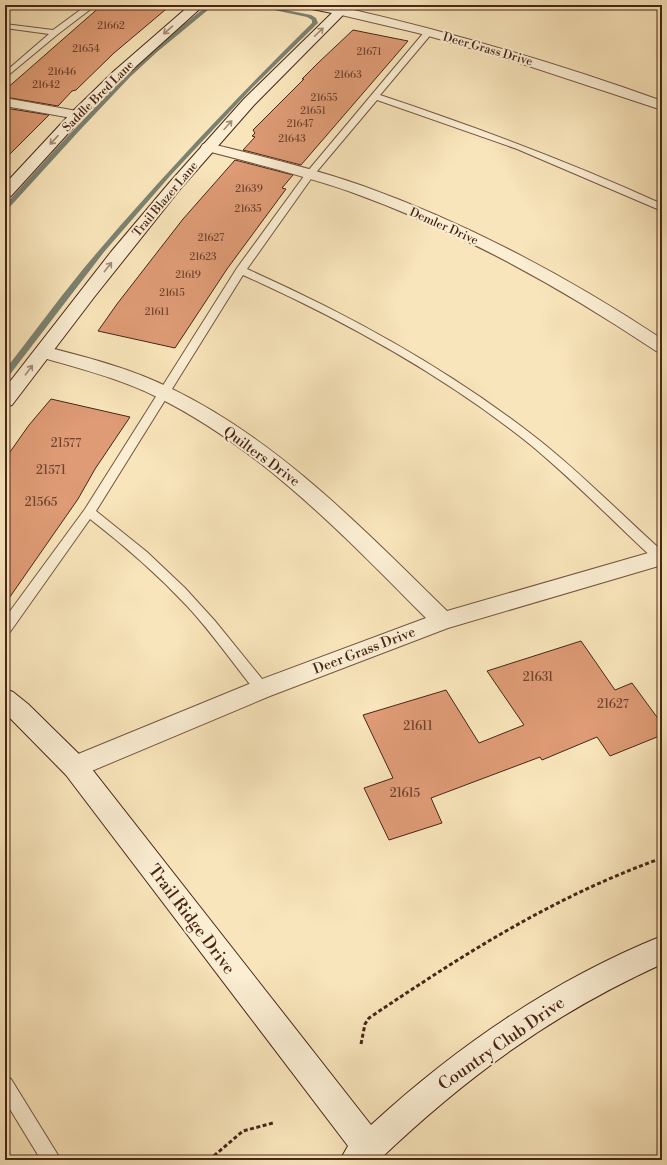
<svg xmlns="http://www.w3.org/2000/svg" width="667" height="1165" font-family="'Libre Bodoni',serif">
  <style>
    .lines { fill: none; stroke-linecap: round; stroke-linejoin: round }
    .stream { fill: #7c8272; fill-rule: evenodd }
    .building { fill: #de9b75; stroke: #482617 }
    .lane-casing { stroke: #745640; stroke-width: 2 }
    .street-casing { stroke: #745640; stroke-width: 2 }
    .secondary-casing { stroke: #482617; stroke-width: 2 }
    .path { stroke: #482617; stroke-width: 3; stroke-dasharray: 4 2.5; stroke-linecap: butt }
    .lane { fill: #fbeed3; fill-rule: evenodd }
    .street { fill: #fbeed3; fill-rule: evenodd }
    .secondary { fill: #fbeed3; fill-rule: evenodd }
    .oneway { stroke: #a28a75 }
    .labels { text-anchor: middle; stroke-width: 4; stroke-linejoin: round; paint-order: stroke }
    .far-number-label { font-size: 10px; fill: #6e432e }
    .far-street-label { font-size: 12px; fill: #482617; stroke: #fbeed3 }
    .number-label { font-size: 12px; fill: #6e432e }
    .street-label { font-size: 14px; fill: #482617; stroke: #fbeed3 }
    .near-street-label { font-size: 17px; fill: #482617; stroke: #fbeed3 }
  </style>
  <rect width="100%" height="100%" fill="#f9e5bb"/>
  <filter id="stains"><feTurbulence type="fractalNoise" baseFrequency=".005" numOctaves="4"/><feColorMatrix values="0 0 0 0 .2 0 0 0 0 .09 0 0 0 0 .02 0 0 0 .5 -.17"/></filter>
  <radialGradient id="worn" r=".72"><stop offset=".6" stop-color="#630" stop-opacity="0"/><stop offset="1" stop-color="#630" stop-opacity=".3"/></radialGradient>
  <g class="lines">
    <path class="stream" d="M208 5H214L157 52 130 77 80 130 7 210 5 211V205C69 134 132 64 208 5Z
      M250 5H261L311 15 316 18 318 23 252 88 170 176 104 252 8 377H5V370C37 329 67 287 101 248 168 170 239 95 312 23V20L307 17Z"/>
  </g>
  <path class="building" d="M102 5H171L114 53 76 90 72 91 58 106 5 97V90Z
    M353 30 408 41 301 165 243 150 255 137 252 136 255 133 253 130 304 79H302L318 63Z
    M5 108 49 115 5 159Z
    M235 160 293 175 282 188 286 189 227 269 175 348 98 331 117 304 183 219Z
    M51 399 130 417 95 469 78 499 5 604V459L29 425Z
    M581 641 615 690 632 683 662 724V735L610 756 597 737 542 760 540 757 431 798 442 823 389 840 364 788 393 778 363 715 446 690 479 743 524 725 487 671Z"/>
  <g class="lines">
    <g class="lane-casing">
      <path id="lane" d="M87 5H96L58 34 5 78V72L49 34 5 28V24L53 30Z
        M426 30 433 32 380 95C476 127 570 162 662 204V211L517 149 377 100 313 176 247 269C350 315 449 369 539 440 582 474 621 514 662 551V562L656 561C615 523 575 482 532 446 444 375 345 321 243 275L96 511 147 552 185 588 215 621 267 685 269 689 267 693 262 695 257 693C234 665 213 634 188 607 158 575 125 546 90 519L10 632 5 633V618L85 509 237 268 307 172Z
        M5 1076 11 1079 61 1160H41L5 1101Z"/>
    </g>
    <g class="street-casing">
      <path id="street" d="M341 7C450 32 557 63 662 101V110L498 56 418 33 337 14 335 11Z
        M5 98 77 111 82 112 84 115 82 118 77 119 5 106Z
        M208 143C260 156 312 168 363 186 469 224 568 277 662 339V353L656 351C560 287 460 231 351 192 302 175 253 163 203 150L201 147 203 144Z
        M43 346C85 357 130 368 170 388 278 440 362 528 447 611L662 549V565L448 628 270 696 75 778 66 775 62 767 66 759 254 682 426 618C344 536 262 449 157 397 119 378 77 368 37 356L34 352 37 348Z"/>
    </g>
    <g class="secondary-casing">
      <path id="secondary" d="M190 5H204L123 78 82 118 11 196 5 198V184L72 112 113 72Z
        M305 5H330L345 8 347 11 254 105 181 188 95 296 12 405 5 407V388L111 252 170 182 244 99 332 13 307 8Z
        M5 689 13 692 28 704 84 759 371 1125C457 1046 553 980 662 936V964C552 1014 466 1077 379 1160H340L348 1146 66 775 5 713Z"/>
    </g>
    <path class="path" d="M361 1044 365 1024 369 1018C464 954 553 897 662 858
      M209 1160 243 1131 273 1123"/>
    <use href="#lane" class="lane"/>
    <use href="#street" class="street"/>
    <use href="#secondary" class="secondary"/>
  </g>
  <defs><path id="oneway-shaft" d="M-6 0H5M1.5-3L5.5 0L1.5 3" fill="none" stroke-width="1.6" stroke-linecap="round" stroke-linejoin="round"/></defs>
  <g class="oneway">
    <use href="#oneway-shaft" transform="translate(168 30) rotate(139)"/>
    <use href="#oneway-shaft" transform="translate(319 32) rotate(-44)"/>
    <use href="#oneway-shaft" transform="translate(228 125) rotate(-48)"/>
    <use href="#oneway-shaft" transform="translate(54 140) rotate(133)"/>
    <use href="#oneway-shaft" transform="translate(108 267) rotate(-52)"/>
    <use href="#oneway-shaft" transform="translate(29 370) rotate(-53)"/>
  </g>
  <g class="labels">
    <g class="far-number-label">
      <text x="111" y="29">21662</text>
      <text x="86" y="52">21654</text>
      <text x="369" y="55">21671</text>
      <text x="62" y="75">21646</text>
      <text x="348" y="78">21663</text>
      <text x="46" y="88">21642</text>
      <text x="324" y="101">21655</text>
      <text x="313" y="114">21651</text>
      <text x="300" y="127">21647</text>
      <text x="292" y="142">21643</text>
      <text x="249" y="192">21639</text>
      <text x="248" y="212">21635</text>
      <text x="211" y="241">21627</text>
      <text x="203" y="260">21623</text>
      <text x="188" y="278">21619</text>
      <text x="172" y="296">21615</text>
      <text x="157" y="315">21611</text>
    </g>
    <g class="far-street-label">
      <text transform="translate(488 49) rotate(16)" y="4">Deer Grass Drive</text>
      <text transform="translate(98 96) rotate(-45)" y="4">Saddle Bred Lane</text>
      <text transform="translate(165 199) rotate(-50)" y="4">Trail Blazer Lane</text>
      <text transform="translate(444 226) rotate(24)" y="4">Demler Drive</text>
    </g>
    <g class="number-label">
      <text x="66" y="447">21577</text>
      <text x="51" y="474">21571</text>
      <text x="41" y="506">21565</text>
      <text x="538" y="681">21631</text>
      <text x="613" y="708">21627</text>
      <text x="418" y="730">21611</text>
      <text x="405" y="797">21615</text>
    </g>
    <g class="street-label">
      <text transform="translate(262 456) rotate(36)" y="5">Quilters Drive</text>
      <text transform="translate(364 650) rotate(-21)" y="5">Deer Grass Drive</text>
    </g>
    <g class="near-street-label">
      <text transform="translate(192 919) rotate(53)" y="6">Trail Ridge Drive</text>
      <text transform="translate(501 1043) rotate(-35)" y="6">Country Club Drive</text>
    </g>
  </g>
  <rect width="667" height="1165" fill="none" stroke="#f9e5bb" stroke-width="20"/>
  <rect x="6" y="6" width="655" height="1153" fill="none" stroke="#482617" stroke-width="2"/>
  <rect x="10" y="10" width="647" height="1145" fill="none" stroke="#482617"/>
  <rect width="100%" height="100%" filter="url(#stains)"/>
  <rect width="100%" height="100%" fill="url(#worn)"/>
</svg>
